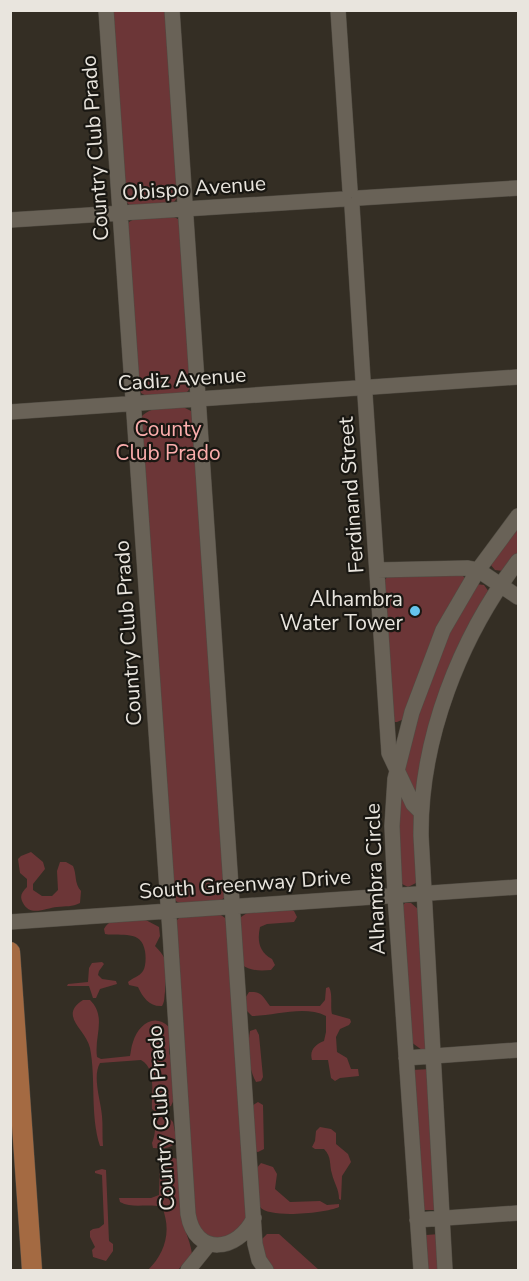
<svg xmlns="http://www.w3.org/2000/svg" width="529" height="1281" font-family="'Nunito Sans',sans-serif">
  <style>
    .green { fill: #6c3637 }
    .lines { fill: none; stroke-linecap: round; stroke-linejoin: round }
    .minor-casing { stroke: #514c43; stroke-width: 16 }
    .major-casing { stroke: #514c43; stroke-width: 21 }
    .minor { stroke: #696257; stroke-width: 15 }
    .major { stroke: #a46a42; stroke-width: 20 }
    .poi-dot { fill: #65c5ee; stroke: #191712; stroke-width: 2 }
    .labels { text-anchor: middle; stroke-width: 4.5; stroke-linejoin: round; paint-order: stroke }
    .street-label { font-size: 21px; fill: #e9e5de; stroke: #191712 }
    .park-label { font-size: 21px; fill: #fcaead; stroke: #191712 }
    .poi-label { font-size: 21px; fill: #e9e5de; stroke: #191712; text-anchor: end }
  </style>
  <rect width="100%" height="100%" fill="#342e24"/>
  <path class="green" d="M111 11H166L179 195 172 205 133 208 126 202Z
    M172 216 178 219 181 225 192 384 188 391 183 395 148 397 141 393 136 383 126 228 129 222 134 219Z
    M183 407 191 411 194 419 225 897 220 901 181 904 174 900 138 422C146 405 167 408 183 407Z
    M518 522V554L503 571 495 570 490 564Z
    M462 575 465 578 404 719 397 722H394L384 581 387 577Z
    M476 584 484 585 489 592 416 794 402 769 413 717 448 627Z
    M398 782 413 811 416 820V883L408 887 400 883Z
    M31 852 43 862 45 869 33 884V890L42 896H52L58 890 57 871 60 862H66L73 866C77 875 74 883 81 891L80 903C72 907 66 906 57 907 46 908 30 917 23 903 19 896 22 892 27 887V879L20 873 18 859 21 856Z
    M405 903H411L418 909 427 1049 422 1050 411 1042 402 906Z
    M290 909 294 911 297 917 294 922 267 924 260 927C257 941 259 952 272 959L275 965 271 970C260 971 251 971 242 965L240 946 241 917 247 913Z
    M218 913 228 920 247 1216C241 1231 222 1246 205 1235 201 1232 198 1227 195 1224L176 921 181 916Z
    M142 918 159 927 160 936 155 946C173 964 165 970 165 992 164 998 165 1001 162 1006 150 1007 143 998 138 987L129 985 128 982C132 978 139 977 143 971 146 966 146 957 145 951 141 929 122 937 105 934L104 929C110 916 129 918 142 918Z
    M102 962 104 964 99 971 98 975 102 979 116 981 117 984 100 989 96 998H93L89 986H67L68 984 88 982 89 968 92 963Z
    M329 987C333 994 330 1006 332 1014L350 1019 351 1022 349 1025 340 1029 336 1037 337 1052 347 1058 351 1069H358L359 1076 340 1078 335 1081 331 1078 328 1060H312C309 1050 316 1044 324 1041L326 1032V1016C304 1005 275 1016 252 1016L247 1011 244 1000 249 992C262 991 263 997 270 1006H320L325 1000 326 988Z
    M83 1000H90C107 1017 94 1036 97 1057L101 1059 130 1056C131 1052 131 1047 133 1042 138 1025 154 1012 169 1027V1053L174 1066V1099L171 1106 155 1111 152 1109C151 1094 157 1069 141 1060L100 1063C92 1077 101 1101 102 1116 103 1126 102 1136 103 1146H100C90 1115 96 1079 90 1048 86 1029 58 1016 83 1000Z
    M256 1029 259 1035 263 1077 261 1081 256 1082C248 1067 247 1048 250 1031Z
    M431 1069 439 1210H420L412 1070Z
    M258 1102 263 1105 264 1149 258 1152 253 1151 250 1107Z
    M167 1116 173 1122 177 1142C169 1149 163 1149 153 1148L152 1143C156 1134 154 1126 159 1117Z
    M320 1127 331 1129 336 1133V1144L348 1154 351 1162 342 1176 341 1200 339 1199C339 1189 334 1183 332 1174 329 1164 332 1157 324 1149H315L312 1147 315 1141 316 1131Z
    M170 1157 178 1159C183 1175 179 1191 180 1208 181 1224 190 1238 192 1254L178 1270H148C165 1253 172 1231 162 1207 147 1203 133 1209 120 1202L119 1198H151L159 1195 160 1165 163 1159Z
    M261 1163 273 1167 277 1174 275 1189 290 1202 320 1201 327 1205 339 1204V1207C326 1213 269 1219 260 1207 254 1198 256 1179 256 1169Z
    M102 1169 106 1170 109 1241 113 1244V1251L106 1261 93 1257 92 1250 95 1247 90 1237V1231L93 1229 99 1228 104 1224 102 1175 95 1173V1171Z
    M267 1234H279L319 1270H274L262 1254 261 1240Z
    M440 1234 441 1270H428L426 1235Z"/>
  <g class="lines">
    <g class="minor-casing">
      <path id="minor" d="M106 10 170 932 188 1214C195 1257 238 1252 254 1218
        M172 10 255 1244 259 1260 266 1270
        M338 10 350 190
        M359 198 518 188
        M352 206 363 380
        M10 220 344 199
        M372 387 518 377
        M365 395 389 753 413 804 421 812
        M10 412 357 388
        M377 570 468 568 478 570 518 597
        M10 922 518 887
        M406 1058 518 1050
        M417 1220 518 1213
        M188 1270 209 1244
        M421 1270 395 895 392 826 395 779 412 712 443 630 478 570 518 516
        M445 1270 421 836C420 739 460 637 518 561"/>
    </g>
    <g class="major-casing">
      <path id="major" d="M10 952 32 1270"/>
    </g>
    <use href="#minor" class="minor"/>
    <use href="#major" class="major"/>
  </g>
  <circle class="poi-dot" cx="415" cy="611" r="6"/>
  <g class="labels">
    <g class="street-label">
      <text transform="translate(95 148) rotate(-94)" y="7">Country Club Prado</text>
      <text transform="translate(194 188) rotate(-4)" y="7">Obispo Avenue</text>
      <text transform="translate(182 379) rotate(-4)" y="7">Cadiz Avenue</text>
      <text transform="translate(351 495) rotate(-94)" y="7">Ferdinand Street</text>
      <text transform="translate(128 633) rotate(-94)" y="7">Country Club Prado</text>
      <text transform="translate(375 879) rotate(-92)" y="7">Alhambra Circle</text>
      <text transform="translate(245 884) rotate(-4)" y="7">South Greenway Drive</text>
      <text transform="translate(161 1118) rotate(-94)" y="7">Country Club Prado</text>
    </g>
    <g class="park-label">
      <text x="168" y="436">County<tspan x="168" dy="24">Club Prado</tspan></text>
    </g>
    <g class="poi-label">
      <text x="403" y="606">Alhambra<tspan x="403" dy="24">Water Tower</tspan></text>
    </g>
  </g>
  <rect width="529" height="1281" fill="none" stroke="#e9e5de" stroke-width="24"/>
</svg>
